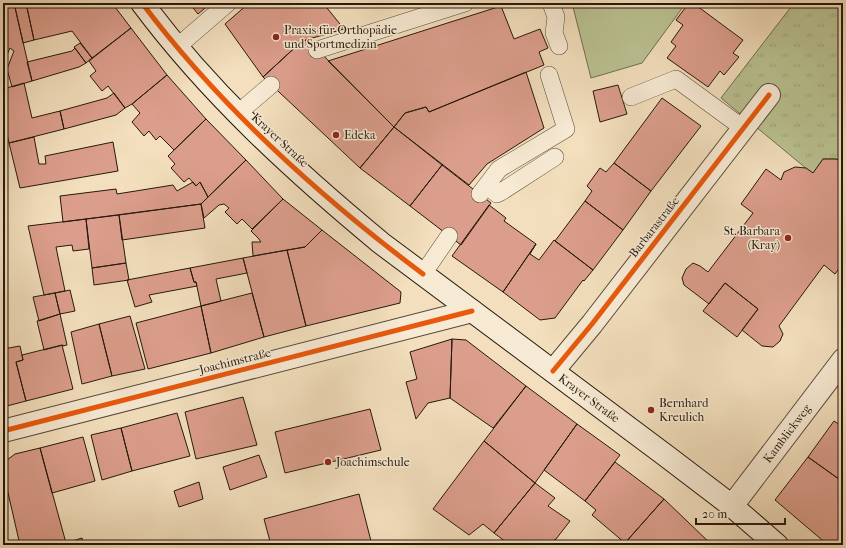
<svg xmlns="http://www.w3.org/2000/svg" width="846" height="548" font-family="'IM FELL French Canon',serif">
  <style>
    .green { fill: #bac292; stroke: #706d4f }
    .park { fill: url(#park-tufts); stroke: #706d4f }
    .building { fill: #dc9e8c; stroke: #26180c }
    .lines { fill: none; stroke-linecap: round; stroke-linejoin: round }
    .service-casing { stroke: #594a38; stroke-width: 18 }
    .minor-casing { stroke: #594a38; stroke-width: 24 }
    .secondary-casing { stroke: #26180c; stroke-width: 24 }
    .service { stroke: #f7ead4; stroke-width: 17 }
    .minor { stroke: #f7ead4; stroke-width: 22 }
    .secondary { stroke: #f7ead4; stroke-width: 22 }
    .cycleway-casing { stroke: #f7ead4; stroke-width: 8 }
    .cycleway { stroke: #e8590c; stroke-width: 5 }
    .poi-dot { fill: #8f2418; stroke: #f7ead4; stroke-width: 1.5 }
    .labels { text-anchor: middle; stroke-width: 3; stroke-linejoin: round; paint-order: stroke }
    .poi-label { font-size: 12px; fill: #26180c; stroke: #f7ead4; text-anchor: start }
    .street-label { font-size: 12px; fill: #26180c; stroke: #f7ead4 }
  </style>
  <defs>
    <pattern id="park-tufts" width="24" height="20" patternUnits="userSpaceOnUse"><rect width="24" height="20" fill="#bac292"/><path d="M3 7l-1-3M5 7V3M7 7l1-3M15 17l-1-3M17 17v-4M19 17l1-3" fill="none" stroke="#a0a67d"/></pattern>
  </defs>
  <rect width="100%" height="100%" fill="#f3dfbd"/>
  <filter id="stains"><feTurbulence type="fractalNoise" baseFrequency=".005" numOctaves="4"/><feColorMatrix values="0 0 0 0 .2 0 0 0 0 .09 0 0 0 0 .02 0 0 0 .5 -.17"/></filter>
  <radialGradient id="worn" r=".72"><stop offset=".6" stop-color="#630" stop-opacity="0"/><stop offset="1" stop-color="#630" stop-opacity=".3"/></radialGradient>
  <path class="green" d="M572 3H686L642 63 591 78Z"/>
  <path class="park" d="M794 3H843V161L836 159H823L813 174 721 98Z"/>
  <path class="building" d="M3 3H14L32 81 12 87 7 69 14 51 10 48 7 55H3Z
    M14 3H26L34 40 23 43Z
    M26 3H112L131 28 92 58 72 31 34 40Z
    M189 3H211L198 14Z
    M249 3H323L344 29 302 41 263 77 225 24Z
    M689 3H693L743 40 733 53 739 57 724 75 720 71 708 87 667 58 676 46 671 42 683 25 676 20Z
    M501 6 514 39 540 29 548 48 539 52 544 65 429 112 426 107 405 113 394 127 328 61Z
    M131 28 167 75 132 104 125 108 108 86 102 91 90 76 96 71 89 61Z
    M308 40 394 127 360 168 263 77 302 41Z
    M80 43 92 58 86 63 74 47Z
    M75 48 86 63 79 67 32 81 27 62 72 51Z
    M526 72 544 128 487 164 469 185 394 127 405 113 426 107 429 112Z
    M167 75 206 119 174 150 160 136 156 140 149 131 144 136 132 122 140 113 132 104Z
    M24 83 32 118 60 111 64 129 9 143 3 116V89Z
    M618 85 627 114 600 122 593 91Z
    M114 93 125 108 116 115 64 129 60 111 107 98Z
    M662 98 701 126 651 191 614 163Z
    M206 119 246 160 208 197 200 182 196 186 189 178 184 182 171 168 175 164 168 156Z
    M394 127 442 165 410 206 360 168Z
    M34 137 39 164H46L45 156 113 142 118 171 20 188 9 143Z
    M823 159H836L843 161V263L835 274 824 265 779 326 783 334 780 341 773 347 762 346 742 330 758 309 725 283 709 304 684 285 682 278 686 269 693 263 700 266 708 272 753 213 741 204 766 169 781 180 784 172 795 167 806 168 813 173Z
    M246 160 283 199 252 229 242 219 237 224 225 212 229 208 224 204 219 205 204 218 201 204Z
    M614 163 651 191 623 230 585 201 592 191 587 186 600 168 606 172Z
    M442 165 491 203 461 245 410 206Z
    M193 182 196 186 200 182 208 197 201 204 63 222 60 196 116 189 117 194 173 185 177 191Z
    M283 199 322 230 305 247 253 256 252 242H261L258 238 251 231Z
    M585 201 623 230 593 270 555 241Z
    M201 204 205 228 122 240 119 215Z
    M489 205 506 218 504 221 536 244 503 292 452 256Z
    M119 215 126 263 92 268 86 219Z
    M86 219 89 249 73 251 72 245 56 247 65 291 44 295 28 226Z
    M322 230 401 292 400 303 306 326 287 250 305 247Z
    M554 240 593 270 584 281 583 280 555 318 540 320 503 292 536 244 530 254 539 260Z
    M287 250 306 326 264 337 243 258Z
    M243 258 247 273 216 279 221 301 201 306 196 282H194L190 268Z
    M126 263 129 280 94 285 92 268Z
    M190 268 194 282H196L197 286 149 295 152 302 135 307 127 280Z
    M725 283 758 309 737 337 703 311Z
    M70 290 75 311 60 314 55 293Z
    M55 293 60 314 39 321 33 297Z
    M252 293 264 337 211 353 201 306Z
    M201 306 211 353 148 369 136 323Z
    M60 314 67 345 63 346V345L44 350 37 321Z
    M130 316 145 369 112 376 99 324Z
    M99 324 112 376 82 384 71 332Z
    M452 339 466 340 526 386 493 428 450 398Z
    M452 339 450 398 428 403 416 419 406 382 417 379 410 352Z
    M62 345 73 389 26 401 16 362 23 360 22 355Z
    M20 346 23 360 16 362 26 401 3 407V349Z
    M526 386 577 424 535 483 484 441Z
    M243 397 257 445 196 459 185 412Z
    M370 409 381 450 285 473 275 432Z
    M177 413 190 456 132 471 121 428Z
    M834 421 843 427V482L808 457Z
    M577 424 620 455 585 501 544 470Z
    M121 428 132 471 102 480 91 435Z
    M83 437 95 481 52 493 40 448Z
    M484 441 535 483 494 533 483 524 469 535 433 509Z
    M40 448 66 543 62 545H20L3 471 7 460 15 454Z
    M259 455 267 477 230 490 223 467Z
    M808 457 843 482 838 491 843 495V545H828L775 500Z
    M615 462 664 499 625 543 592 515 596 510 585 501Z
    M199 482 203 499 179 507 174 491Z
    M535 483 555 498 548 506 570 521 556 539 546 545H510L494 533Z
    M359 494 372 545H271L264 519Z
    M664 499 712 545 624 544Z
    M82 538 84 545H62L66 543Z"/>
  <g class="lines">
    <g class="service-casing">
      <path id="service" d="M551 3 556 17 554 33 559 46
        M177 47 228 3
        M317 50 465 3
        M631 97 676 79 743 128
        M237 114 271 85
        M487 186 497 194 501 192 555 157
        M480 194 499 169 566 129 549 75
        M423 274 449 236"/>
    </g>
    <g class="minor-casing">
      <g id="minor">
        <path d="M553 371 592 324 769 95"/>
        <path d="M3 431 472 311"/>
        <path id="s1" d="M732 506 843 360"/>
      </g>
    </g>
    <g class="secondary-casing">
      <g id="secondary">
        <path id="s2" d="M142 3C210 94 294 171 381 243L665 455 732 506 777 545"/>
      </g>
    </g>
    <use href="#service" class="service"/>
    <use href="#minor" class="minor"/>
    <use href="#secondary" class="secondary"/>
    <g class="cycleway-casing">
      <path id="cycleway" d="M142 3C220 107 319 196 423 274
        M553 371 592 324 769 95
        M3 431 472 311"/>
    </g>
    <use href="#cycleway" class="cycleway"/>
  </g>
  <g class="poi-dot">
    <circle cx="276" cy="37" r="4"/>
    <circle cx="336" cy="135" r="4"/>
    <circle cx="788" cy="238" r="4"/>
    <circle cx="651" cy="410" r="4"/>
    <circle cx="328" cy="462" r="4"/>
  </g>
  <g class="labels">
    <g class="poi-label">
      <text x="284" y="34">Praxis für Orthopädie<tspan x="284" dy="14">und Sportmedizin</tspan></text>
      <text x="344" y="139">Edeka</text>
      <text x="780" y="235" text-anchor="end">St. Barbara<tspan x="780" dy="14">(Kray)</tspan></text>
      <text x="659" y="407">Bernhard<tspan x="659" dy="14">Kreulich</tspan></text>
      <text x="336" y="466">Joachimschule</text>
    </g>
    <g class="street-label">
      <text transform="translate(280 140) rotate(43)" y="4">Krayer Straße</text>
      <text transform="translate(654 227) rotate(-52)" y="4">Barbarastraße</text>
      <text transform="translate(235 361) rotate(-14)" y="4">Joachimstraße</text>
      <text dy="4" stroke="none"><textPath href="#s2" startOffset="599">Krayer Straße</textPath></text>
      <text dy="4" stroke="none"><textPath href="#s1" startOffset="91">Kamblickweg</textPath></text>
    </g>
  </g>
  <rect width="846" height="548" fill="none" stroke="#f3dfbd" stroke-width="16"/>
  <rect x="4" y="4" width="838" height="540" fill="none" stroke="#26180c" stroke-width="2"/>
  <rect x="8" y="8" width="830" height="532" fill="none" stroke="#26180c"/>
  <path d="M696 518v6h89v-6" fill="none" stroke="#26180c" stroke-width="2"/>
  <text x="702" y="518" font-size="12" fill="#26180c" stroke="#f7ead4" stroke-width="3" paint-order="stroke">20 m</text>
  <rect width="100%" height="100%" filter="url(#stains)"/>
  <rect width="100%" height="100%" fill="url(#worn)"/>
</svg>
